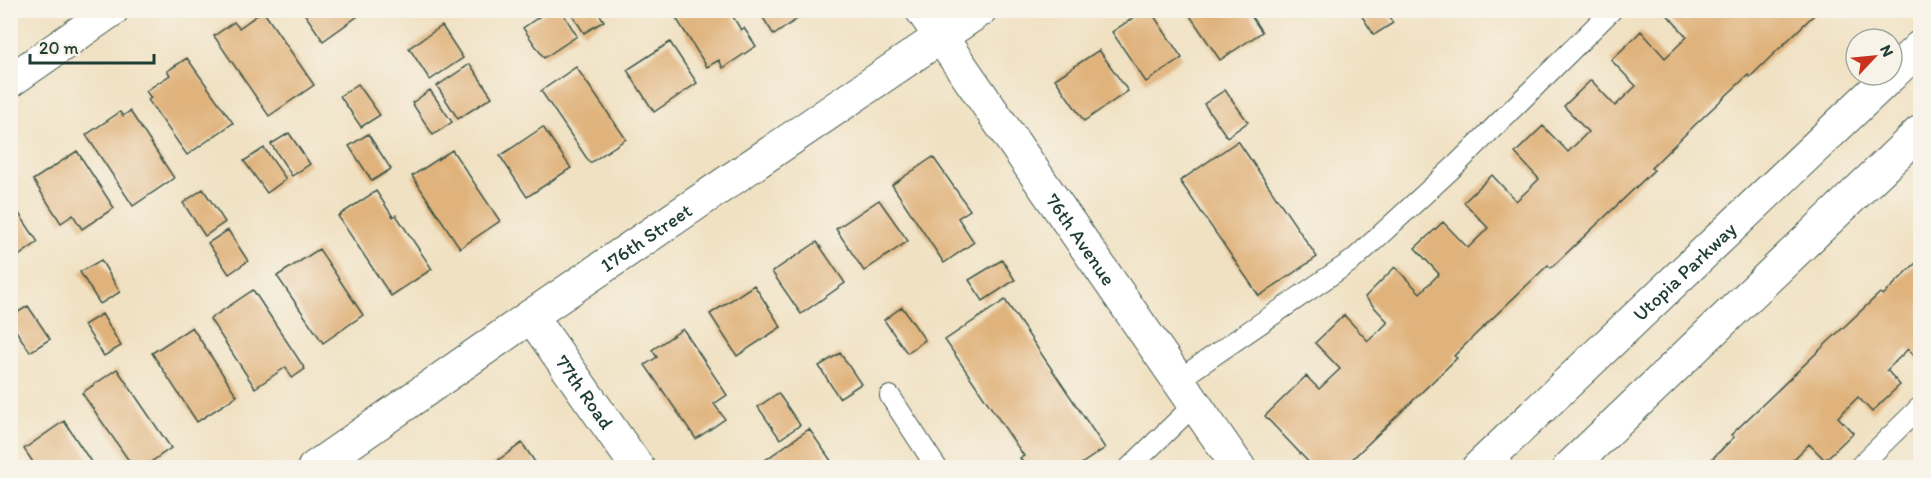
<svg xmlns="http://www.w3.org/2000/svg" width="1931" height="478" font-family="Itim,sans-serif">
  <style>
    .building { fill: #e0b37d }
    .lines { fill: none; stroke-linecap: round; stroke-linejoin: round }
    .lane-casing { stroke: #3e5649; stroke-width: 22 }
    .street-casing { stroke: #3e5649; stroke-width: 35 }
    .secondary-casing { stroke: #3e5649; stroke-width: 35 }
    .lane { stroke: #fff; stroke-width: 20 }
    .street { stroke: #fff; stroke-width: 33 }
    .secondary { stroke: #fff; stroke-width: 33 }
    .labels { text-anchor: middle; stroke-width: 4.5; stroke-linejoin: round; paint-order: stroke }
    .street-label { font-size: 20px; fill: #1f3d34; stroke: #f7f3e8 }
  </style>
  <rect width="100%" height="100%" fill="#f7f3e8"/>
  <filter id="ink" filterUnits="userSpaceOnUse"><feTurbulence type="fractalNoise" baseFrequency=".0167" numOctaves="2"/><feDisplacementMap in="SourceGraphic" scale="12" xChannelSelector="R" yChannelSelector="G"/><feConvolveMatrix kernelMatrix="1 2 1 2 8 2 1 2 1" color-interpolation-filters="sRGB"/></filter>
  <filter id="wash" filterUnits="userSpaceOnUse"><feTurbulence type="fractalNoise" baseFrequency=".008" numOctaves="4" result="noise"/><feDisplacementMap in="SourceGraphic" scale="24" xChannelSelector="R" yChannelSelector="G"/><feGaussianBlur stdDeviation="1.35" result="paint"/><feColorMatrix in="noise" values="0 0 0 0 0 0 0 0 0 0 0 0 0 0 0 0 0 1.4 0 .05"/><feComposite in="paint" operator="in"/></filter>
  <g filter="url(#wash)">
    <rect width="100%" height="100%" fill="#f0e1c2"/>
    <g id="blocks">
      <path class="building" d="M302 10H354L358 16 323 41Z
        M549 10H561L577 36 544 58 523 28Z
        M569 10H597L604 21 584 33Z
        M671 10H729L741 30 744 28 756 46 723 68 719 60 707 67Z
        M758 10H810L774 35Z
        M1145 10H1150L1182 58 1146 82 1112 32Z
        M1186 10H1247L1262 32 1220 60Z
        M1358 10H1384L1393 23 1374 35Z
        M1663 10H1819L1750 77 1748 75 1699 121 1651 168 1654 170 1551 268 1548 265 1476 334 1454 356 1457 358 1343 468H1314L1265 416 1306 376 1319 389 1340 369 1315 343 1344 315 1368 341 1379 331 1388 322 1365 297 1395 267 1420 293 1439 274 1415 248 1443 222 1468 248 1488 228 1464 202 1492 175 1516 201 1528 190 1539 179 1515 153 1543 126 1568 152 1588 132 1564 106 1591 80 1615 106 1636 86 1611 60 1626 46 1641 31 1665 58 1687 37Z
        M263 11 314 85 269 116 214 36 234 22 239 28Z
        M442 26 463 58 430 80 409 48Z
        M670 42 697 83 654 112 627 70Z
        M1099 50 1128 91 1084 121 1055 79Z
        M187 58 233 123 187 155 148 100 151 98 146 91 170 75 167 71Z
        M470 64 492 97 458 119 437 86Z
        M576 67 626 139 590 163 541 91Z
        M358 84 380 115 361 127 340 96Z
        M430 90 452 122 433 135 412 103Z
        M1225 90 1248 122 1227 137 1204 104Z
        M130 111 174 178 133 206 86 135 120 112 123 116Z
        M543 127 571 168 527 197 500 156Z
        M289 133 310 164 292 176 271 144Z
        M368 134 391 169 372 181 349 146Z
        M1238 141 1317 257 1259 296 1180 181Z
        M264 148 286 179 267 193 244 161Z
        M452 150 500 221 460 248 412 176Z
        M77 151 114 208 82 229 73 215 61 223 33 180Z
        M933 157 970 210 958 218 974 242 944 263 892 185Z
        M203 189 225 222 205 236 183 203Z
        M376 191 393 217 396 215 432 269 391 296 338 216Z
        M10 200 38 242 10 262Z
        M879 200 908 241 864 271 836 229Z
        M228 230 248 261 229 274 208 243Z
        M817 242 845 283 801 314 772 272Z
        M319 249 363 315 323 343 277 276Z
        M1920 259V362L1908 349 1887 370 1900 385 1886 398 1872 412 1858 397 1838 417 1853 433 1825 460 1809 444 1789 464 1792 468H1703L1734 437 1731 435 1830 340 1880 293 1883 295Z
        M101 260 120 292 100 304 80 272Z
        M1002 260 1015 280 983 301 969 280Z
        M754 285 781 327 737 356 710 314Z
        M253 290 305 369 292 378 286 367 255 388 210 319Z
        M1005 300 1105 448 1075 468H1027L1020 458 1024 456 945 340Z
        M28 306 50 339 30 352 10 322V317Z
        M902 307 925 340 907 353 884 320Z
        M102 314 121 346 104 356 84 325Z
        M192 327 237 396 197 422 152 353Z
        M683 329 727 395 714 404 725 419 696 439 645 365 657 357 652 350Z
        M840 353 861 384 839 398 819 366Z
        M117 369 171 448 142 468H134L82 393Z
        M778 393 800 425 780 439 758 407Z
        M64 421 95 468H37L24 449Z
        M809 429 836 468H754Z
        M522 443 539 468H487Z"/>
    </g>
  </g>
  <g filter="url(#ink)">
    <use href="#blocks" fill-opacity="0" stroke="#3e5649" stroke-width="1.5"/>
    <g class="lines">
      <g class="lane-casing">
        <path id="lane" d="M1178 380 1353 260 1456 165 1612 10
          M890 396 937 468
          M1129 468 1195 404
          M1858 468 1920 407"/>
      </g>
      <g class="street-casing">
        <g id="street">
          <path id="s1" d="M922 10 1239 468"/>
          <path d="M10 81 112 10"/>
          <path id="s2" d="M531 316 638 468"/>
          <path id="s3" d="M314 468 531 316 980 10"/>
        </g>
      </g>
      <g class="secondary-casing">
        <g id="secondary">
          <path d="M1892 74 1920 47"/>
          <path id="s4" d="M1478 468 1891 75"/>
          <path d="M1569 468 1920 132"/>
        </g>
      </g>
      <use href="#lane" class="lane"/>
      <use href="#street" class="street"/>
      <use href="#secondary" class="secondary"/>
    </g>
  </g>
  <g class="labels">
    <g class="street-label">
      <text dy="7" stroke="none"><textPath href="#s3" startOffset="404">176th Street</textPath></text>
      <text dy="7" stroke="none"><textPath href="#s1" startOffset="279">76th Avenue</textPath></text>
      <text dy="7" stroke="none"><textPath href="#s4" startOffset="285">Utopia Parkway</textPath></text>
      <text dy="7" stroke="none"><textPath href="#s2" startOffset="93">77th Road</textPath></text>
    </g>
  </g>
  <rect width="1931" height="478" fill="none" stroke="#f7f3e8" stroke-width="36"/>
  <g transform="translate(1874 57) rotate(64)"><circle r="28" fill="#f7f3e8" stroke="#a1aaa0" stroke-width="1.5"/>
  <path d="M0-4.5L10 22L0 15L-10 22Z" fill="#c8321e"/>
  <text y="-9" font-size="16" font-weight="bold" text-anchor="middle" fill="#1f3d34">N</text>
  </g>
  <path d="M30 54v9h124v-9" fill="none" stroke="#1f3d34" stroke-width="3"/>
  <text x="39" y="54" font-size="18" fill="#1f3d34" stroke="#f7f3e8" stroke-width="4.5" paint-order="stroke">20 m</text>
</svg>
